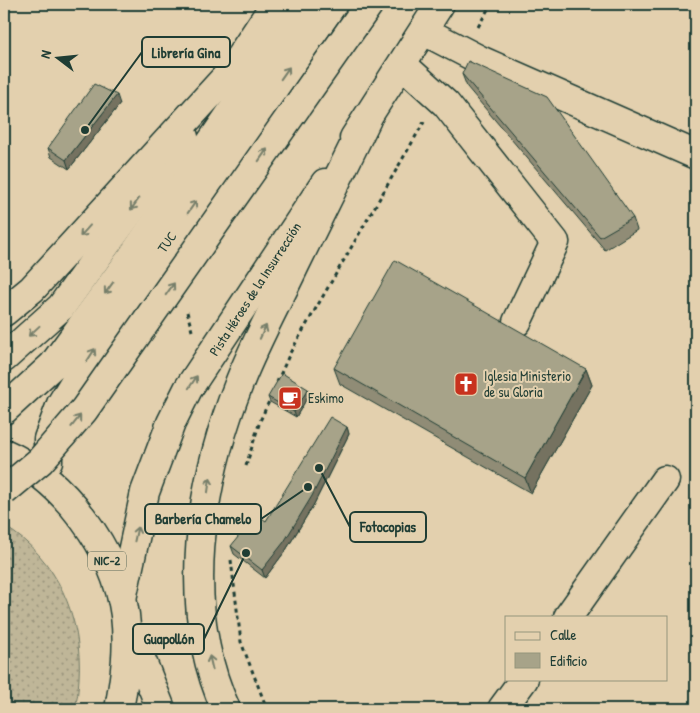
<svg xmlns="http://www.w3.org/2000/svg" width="700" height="713" font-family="'Patrick Hand',sans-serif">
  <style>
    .garden { fill: url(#garden-dots); stroke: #6f7a66 }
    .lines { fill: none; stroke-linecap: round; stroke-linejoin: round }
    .minor-casing { stroke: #1f3d34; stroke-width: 31 }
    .major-casing { stroke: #1f3d34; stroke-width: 31 }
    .highway-casing { stroke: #1f3d34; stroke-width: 31 }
    .path { stroke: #1f3d34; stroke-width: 3; stroke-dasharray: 4 4; stroke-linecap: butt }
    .minor { stroke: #e3d0ae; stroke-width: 28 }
    .major { stroke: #e3d0ae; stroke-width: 28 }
    .highway { stroke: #e3d0ae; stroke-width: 28 }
    .major-bridge-casing { stroke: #1f3d34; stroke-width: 31; stroke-linecap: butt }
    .major-bridge { stroke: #e3d0ae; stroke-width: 28 }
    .wall { fill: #908c76; stroke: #1f3d34 }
    .shaded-wall { fill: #757260; stroke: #1f3d34 }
    .building { fill: #a7a389; stroke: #1f3d34 }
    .oneway { stroke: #777f6b }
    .labels { text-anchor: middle; stroke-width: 4; stroke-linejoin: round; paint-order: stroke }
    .shield { fill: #e3d0ae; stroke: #5a6959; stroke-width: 1 }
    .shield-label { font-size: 12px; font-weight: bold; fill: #1f3d34 }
    .street-label { font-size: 14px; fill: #1f3d34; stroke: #e3d0ae }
    .poi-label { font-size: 14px; fill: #1f3d34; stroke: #e3d0ae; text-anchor: start }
    .leader { fill: none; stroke: #1f3d34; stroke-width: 2 }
    .callout-dot { fill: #1f3d34; stroke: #e3d0ae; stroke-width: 2 }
    .callout { fill: #e3d0ae; stroke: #1f3d34; stroke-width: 2 }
    .callout-label { font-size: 15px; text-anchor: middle; font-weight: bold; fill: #1f3d34 }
  </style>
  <defs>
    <pattern id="garden-dots" width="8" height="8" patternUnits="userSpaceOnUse" patternTransform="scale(1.25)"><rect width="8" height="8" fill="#bfb698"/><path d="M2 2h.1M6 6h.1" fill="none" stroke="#9b957d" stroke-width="1.8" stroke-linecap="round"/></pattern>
  </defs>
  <rect width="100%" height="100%" fill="#e3d0ae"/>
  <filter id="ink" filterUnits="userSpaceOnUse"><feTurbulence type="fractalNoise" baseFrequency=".02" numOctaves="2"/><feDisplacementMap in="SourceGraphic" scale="10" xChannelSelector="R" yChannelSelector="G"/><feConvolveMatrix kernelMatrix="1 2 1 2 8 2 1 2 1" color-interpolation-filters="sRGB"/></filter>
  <g filter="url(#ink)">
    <path class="garden" d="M4 526C57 557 83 619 79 679 78 690 78 699 74 709H4Z"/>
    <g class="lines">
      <g class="minor-casing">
        <path id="minor" d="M424 31 480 60 696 155
          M403 65 446 104 555 242 517 322
          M4 410 53 365 132 257 306 4
          M48 461V439L61 404 105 332 333 4
          M568 617 665 480
          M502 709 524 679"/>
      </g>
      <g class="major-casing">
        <path id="major" d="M222 84 275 4
          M354 138 440 4
          M4 358 61 307 184 137
          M122 599 145 492 171 423 188 389 325 183"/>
      </g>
      <g class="highway-casing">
        <path id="highway" d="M4 312 32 289 236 66
          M4 453C64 479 116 550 125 615 129 647 125 677 119 709
          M132 636 161 709
          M226 709C179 607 200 482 240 381 256 341 277 303 295 265 319 216 343 167 367 119"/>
      </g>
      <path class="path" d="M478 27 491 4
        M187 312 192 331
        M277 382 290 353 424 122
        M246 466 260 421 271 397
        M231 560 241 642 267 709"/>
      <use href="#minor" class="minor"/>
      <use href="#major" class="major"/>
      <use href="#highway" class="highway"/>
      <g class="major-bridge-casing">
        <path id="major-bridge" d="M4 491 40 461 84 410 369 4"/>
      </g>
      <use href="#major-bridge" class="major-bridge"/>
    </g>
    <path class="wall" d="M462 74 633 218 637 230 605 250 467 87Z
      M120 104 69 169 51 157 48 148Z
      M334 368 586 369 592 385 531 493 340 384Z
      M310 393 296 417 270 402 268 397Z
      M347 427 349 434 314 504 286 550 265 578 234 554 231 546 266 521Z"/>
    <path class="shaded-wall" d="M117 95 120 104 69 169 66 160Z
      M586 369 592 385 531 493 525 478Z
      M308 389 310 393 296 417 294 412Z
      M347 427 349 434 314 504 286 550 265 578 262 570Z"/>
    <path class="building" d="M468 61 547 97 633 218 600 237 462 74Z
      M94 84 117 95 66 160 48 148Z
      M395 260 586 369 525 478 334 368Z
      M282 373 308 389 294 412 268 397Z
      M330 417 347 427 312 496 284 542 262 570 231 546 256 514 266 521Z"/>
    <defs><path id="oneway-shaft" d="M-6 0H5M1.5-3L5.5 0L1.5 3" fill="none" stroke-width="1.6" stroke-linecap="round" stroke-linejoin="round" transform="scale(1.25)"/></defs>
    <g class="oneway">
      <use href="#oneway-shaft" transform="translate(285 73) rotate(-55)"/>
      <use href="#oneway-shaft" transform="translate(263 155) rotate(-55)"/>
      <use href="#oneway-shaft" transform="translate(135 204) rotate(126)"/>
      <use href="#oneway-shaft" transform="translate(192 207) rotate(-55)"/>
      <use href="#oneway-shaft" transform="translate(85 231) rotate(132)"/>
      <use href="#oneway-shaft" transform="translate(109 288) rotate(126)"/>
      <use href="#oneway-shaft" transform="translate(170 289) rotate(-55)"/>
      <use href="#oneway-shaft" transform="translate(34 331) rotate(137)"/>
      <use href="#oneway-shaft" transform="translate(263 332) rotate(-65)"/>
      <use href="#oneway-shaft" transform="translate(91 355) rotate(-58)"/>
      <use href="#oneway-shaft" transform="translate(193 382) rotate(-56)"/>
      <use href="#oneway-shaft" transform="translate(76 421) rotate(-52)"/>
      <use href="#oneway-shaft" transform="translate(209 485) rotate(-82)"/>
      <use href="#oneway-shaft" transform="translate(136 534) rotate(-78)"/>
      <use href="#oneway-shaft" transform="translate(211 663) rotate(-103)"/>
    </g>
  </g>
  <defs>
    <g id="church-square" transform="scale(1.25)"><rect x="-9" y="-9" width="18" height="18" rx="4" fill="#c8321e" stroke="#e3d0ae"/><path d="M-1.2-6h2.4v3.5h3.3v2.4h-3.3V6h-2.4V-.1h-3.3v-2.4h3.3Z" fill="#fff"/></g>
    <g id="cafe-square" transform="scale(1.25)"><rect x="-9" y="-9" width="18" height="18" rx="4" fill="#c8321e" stroke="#e3d0ae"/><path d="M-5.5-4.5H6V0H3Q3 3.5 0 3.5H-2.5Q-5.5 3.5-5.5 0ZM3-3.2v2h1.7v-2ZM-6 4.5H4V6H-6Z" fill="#fff"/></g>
  </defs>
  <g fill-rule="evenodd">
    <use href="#church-square" x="466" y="384"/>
    <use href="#cafe-square" x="290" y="398"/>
  </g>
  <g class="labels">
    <rect class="shield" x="88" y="551.5" width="38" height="19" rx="4"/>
    <g class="shield-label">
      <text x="107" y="565">NIC-2</text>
    </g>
    <g class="street-label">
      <text transform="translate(167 242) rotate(-55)" y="5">TUC</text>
      <text transform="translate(255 289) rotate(-57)" y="5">Pista Héroes de la Insurrección</text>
    </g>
    <g class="poi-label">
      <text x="484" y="381">Iglesia Ministerio<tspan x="484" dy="16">de su Gloria</tspan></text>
      <text x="308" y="403">Eskimo</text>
    </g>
  </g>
  <path class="leader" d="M85 130L142 52M308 487L261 519M319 468L350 527M246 553L204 639"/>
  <g class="callout-dot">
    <circle cx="85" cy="130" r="5"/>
    <circle cx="308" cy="487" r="5"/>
    <circle cx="319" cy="468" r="5"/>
    <circle cx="246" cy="553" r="5"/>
  </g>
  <g class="callout">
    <rect x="142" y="37" width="88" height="30" rx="5"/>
    <rect x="145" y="504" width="116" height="30" rx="5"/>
    <rect x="350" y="512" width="76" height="30" rx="5"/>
    <rect x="133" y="624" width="71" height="30" rx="5"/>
  </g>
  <g class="callout-label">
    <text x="186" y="58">Librería Gina</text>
    <text x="203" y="524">Barbería Chamelo</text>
    <text x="388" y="532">Fotocopias</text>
    <text x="169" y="644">Guapollón</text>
  </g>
  <rect width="700" height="713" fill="none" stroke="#e3d0ae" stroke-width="20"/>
  <rect x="10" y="10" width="680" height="693" fill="none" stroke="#1f3d34" stroke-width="2" filter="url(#ink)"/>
  <rect x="505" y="616" width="162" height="65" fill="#e3d0ae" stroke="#95957d"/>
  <rect x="515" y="632" width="25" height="8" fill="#e3d0ae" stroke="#95957d"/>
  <text x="550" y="640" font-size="15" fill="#1f3d34">Calle</text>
  <rect x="515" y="653" width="25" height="15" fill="#a7a389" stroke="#95957d"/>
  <text x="550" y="666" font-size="15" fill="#1f3d34">Edificio</text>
  <g transform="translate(58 58) rotate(286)" stroke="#e3d0ae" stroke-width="4" paint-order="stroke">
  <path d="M0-4L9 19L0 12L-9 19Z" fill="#1f3d34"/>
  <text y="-8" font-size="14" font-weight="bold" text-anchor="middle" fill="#1f3d34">N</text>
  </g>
</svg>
